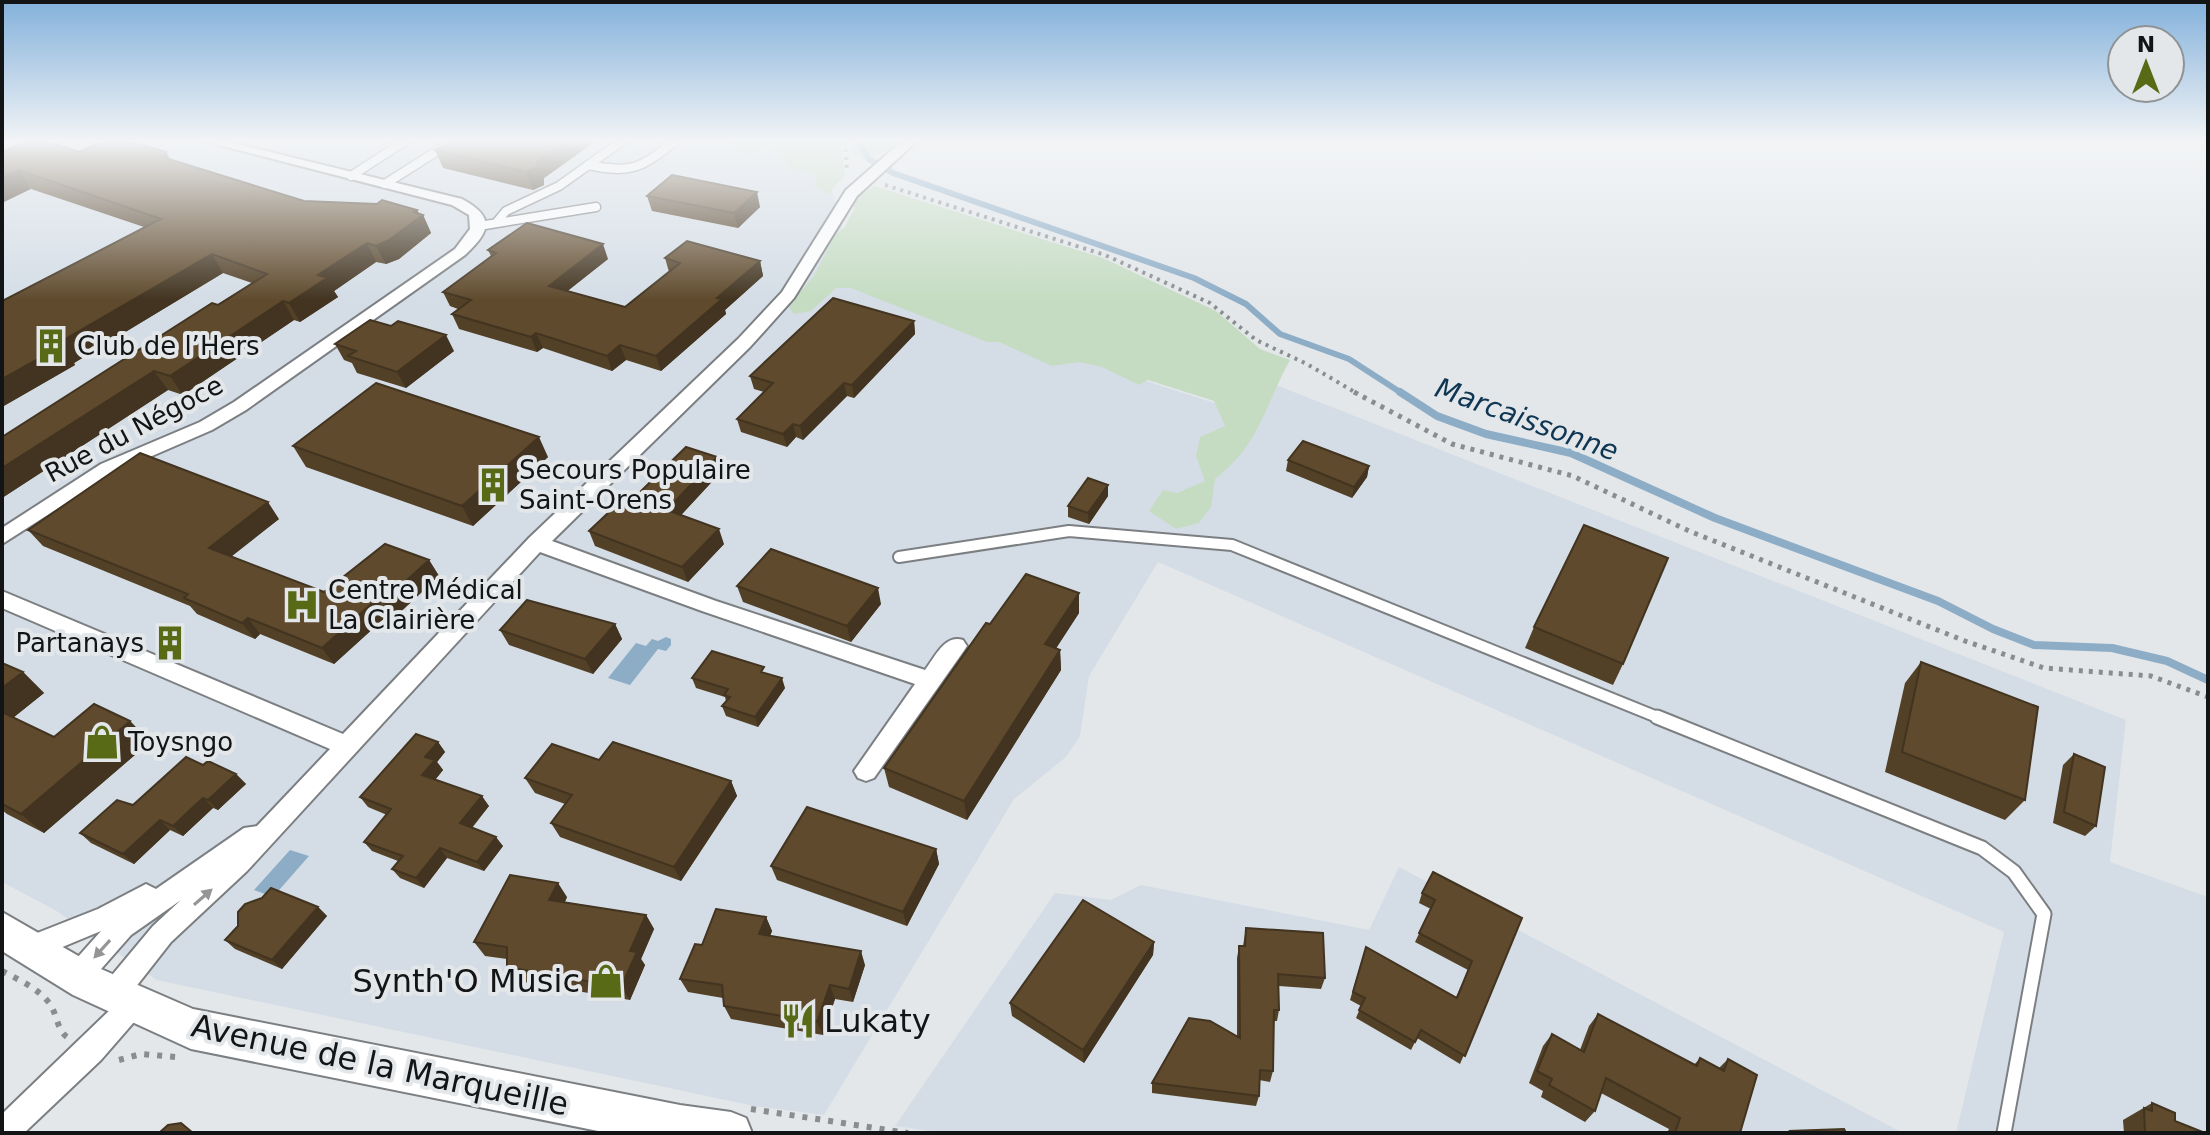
<svg xmlns="http://www.w3.org/2000/svg" width="2210" height="1135" font-family="'DejaVu Sans',sans-serif">
  <style>
    .built { fill: #d4dde6 }
    .green { fill: #c5dcc2 }
    .water { fill: #8dadc7 }
    .lines { fill: none; stroke-linecap: round; stroke-linejoin: round }
    .stream-far1 { stroke: #8dadc7; stroke-width: 6 }
    .stream { stroke: #8dadc7; stroke-width: 8 }
    .lane-far2-casing { stroke: #7c7f82; stroke-width: 11 }
    .lane-far1-casing { stroke: #7c7f82; stroke-width: 14 }
    .lane-casing { stroke: #7c7f82; stroke-width: 17 }
    .street-casing { stroke: #7c7f82; stroke-width: 4 }
    .secondary-casing { stroke: #7c7f82; stroke-width: 4 }
    .path-far2 { stroke: #8a8d8f; stroke-width: 4; stroke-dasharray: 3 5; stroke-linecap: butt }
    .path-far1 { stroke: #8a8d8f; stroke-width: 5; stroke-dasharray: 4 6; stroke-linecap: butt }
    .path { stroke: #8a8d8f; stroke-width: 6; stroke-dasharray: 5 8; stroke-linecap: butt }
    .lane-far2 { stroke: #fff; stroke-width: 8 }
    .lane-far1 { stroke: #fff; stroke-width: 10 }
    .lane { stroke: #fff; stroke-width: 13 }
    .street { fill: #fff; fill-rule: evenodd }
    .secondary { fill: #fff; fill-rule: evenodd }
    .wall { fill: #524027 }
    .shaded-wall { fill: #423420 }
    .building { fill: #5f4a2d; stroke: #423420; stroke-width: 2 }
    .oneway { fill: #949596 }
    .labels { text-anchor: middle; stroke-width: 8; stroke-linejoin: round; paint-order: stroke }
    .poi-label { font-size: 26px; fill: #121415; stroke: #e3e7ea; text-anchor: start }
    .street-label { font-size: 26px; fill: #121415; stroke: #e3e7ea }
    .water-label { font-size: 28px; font-style: italic; fill: #0f3652; stroke: #e3e7ea }
    .near-poi-label { font-size: 32px; fill: #121415; stroke: #e3e7ea; text-anchor: end }
    .near-street-label { font-size: 32px; fill: #121415; stroke: #e3e7ea }
  </style>
  <rect width="100%" height="100%" fill="#e3e7ea"/>
  <path class="built" d="M2 141H818L859 289 1252 415 1276 385 2126 720 2110 862 2208 897V1133H1956L2004 932 1158 562 1089 676 1080 736 1066 757 1014 799 824 1115 754 1106 157 980 55 910 2 882Z
    M1399 867 1903 1133H944L895 1126 1055 893 1111 900 1141 885 1369 930Z"/>
  <path class="green" d="M731 141H841L845 175 832 189V193L826 194 815 185 816 176 791 169 770 146H765L754 157 742 156Z
    M852 141H902C891 150 879 151 868 161L854 155Z
    M874 186 1103 258 1216 311 1260 349 1290 360C1264 407 1260 445 1215 479L1211 507 1199 523 1176 529 1149 511 1163 490 1177 493 1205 481 1196 456 1200 437 1225 426 1214 401 1148 380 1139 385 1102 367 1079 362 1052 366 999 342H987L851 288H836L811 311 794 314 788 306 814 276 835 235 844 228 855 208 848 202Z"/>
  <path class="water" d="M666 637 671 639V645L666 651 658 649 630 685 608 678 636 643 646 646 652 639 658 641Z
    M290 850 309 856 273 897 254 890Z"/>
  <g class="lines">
    <path class="stream-far1" d="M858 141 869 159 893 173 1194 278 1246 304 1280 334 1349 359 1403 394"/>
    <path class="stream" d="M1400 392 1437 416 1486 434 1571 453 1715 518 1938 601 1993 629 2034 645 2112 648 2167 661 2208 680"/>
    <g class="lane-far2-casing">
      <path id="lane-far2" d="M588 165C632 174 641 168 675 141
        M351 176 405 141
        M385 184 453 141
        M496 223 506 211 559 186 622 141
        M479 226 596 207"/>
    </g>
    <g class="lane-far1-casing">
      <path id="lane-far1" d="M899 557 1069 531 1232 545 1662 719"/>
    </g>
    <g class="lane-casing">
      <path id="lane" d="M1657 717 1982 848 2014 872 2044 914 2004 1133"/>
    </g>
    <g class="street-casing">
      <path id="street" d="M203 141H225L462 199C495 217 491 231 465 255L246 410 212 430 115 472 2 544V528L101 464 200 422 234 402 455 249 470 229 469 215 452 205Z
        M902 141H917L857 196 794 298 750 347 552 541 716 601 925 670C935 657 945 634 963 640L967 646 963 652 874 778 866 781 858 778 854 771 915 684 702 611 540 552 247 871 171 942 131 993 141 996 145 1005 141 1014 101 1060 24 1133H2V1114L112 1008 103 1004 99 995 103 986 153 926 181 900 131 935 87 985 78 989 69 985 65 976 69 967 101 931 31 960 22 957 18 948 22 939 98 909 146 884 156 889 244 828 257 826 330 749 2 608V591L343 734 529 538 738 339 782 292 846 190Z"/>
    </g>
    <g class="secondary-casing">
      <path id="secondary" d="M2 912 101 969 193 1009 680 1105 731 1112 746 1118 752 1133H608L191 1049 73 995 2 951Z"/>
    </g>
    <path class="path-far2" d="M845 141 847 171
      M885 185 1105 255 1210 303 1256 340 1307 364 1358 394"/>
    <path class="path-far1" d="M1354 392 1452 444 1573 476 1689 531 1965 641 2044 668 2151 676 2208 697"/>
    <path class="path" d="M2 971C19 980 38 988 50 1004 57 1014 57 1030 67 1037
      M119 1060 141 1054 176 1057
      M751 1109 908 1133"/>
    <use href="#lane-far2" class="lane-far2"/>
    <use href="#lane-far1" class="lane-far1"/>
    <use href="#lane" class="lane"/>
    <use href="#street" class="street"/>
    <use href="#secondary" class="secondary"/>
  </g>
  <path class="wall" d="M449 141H596L544 178V185L533 190 443 168 435 150Z
    M2 152H166L170 159 304 201 417 210 419 214 423 215 431 233 399 259 386 264 376 262 334 291 338 297 300 322 294 320 183 395 168 390 2 498V437L252 283 223 273 74 363 75 365 2 407V301L144 227 31 189Z
    M647 196 760 207 738 228 652 211Z
    M488 250 608 259 567 291 625 307 669 272 665 258 760 261 763 276 725 310 726 314 661 371 626 360 612 371 543 348 537 352 459 329 452 314 458 309 450 306 443 292 491 256Z
    M914 321 915 334 854 398 847 396 803 440 796 437 787 447 741 432 737 419 764 392 754 389 750 376Z
    M335 344 454 351 406 388 357 373 352 363 344 360Z
    M293 446 548 457 473 526 306 467Z
    M1288 460 1369 466 1367 477 1352 498 1286 471Z
    M721 472 681 515 724 544 688 582 595 546 589 531 634 498Z
    M1108 485V496L1089 524 1068 517V506Z
    M279 519 231 556 324 592 429 560 439 576 394 618 388 615 334 664 260 634 255 639 197 614 190 606 43 546 28 530Z
    M737 586 881 604 851 642 743 602Z
    M1079 613 1056 648 1060 650 1061 670 967 820 889 787 884 768 990 624Z
    M615 624 622 639 593 674 509 645 500 630Z
    M1534 627 1623 664 1613 685 1525 648Z
    M1921 662 2025 800 2005 820 1885 772 1905 683Z
    M2 663 23 672 44 693 13 718 54 737 130 721 150 742 44 833 7 814 2 810Z
    M766 673 785 688 758 727 726 716 722 706 726 701 725 697 696 688 692 678Z
    M438 742 445 752 437 762 443 770 435 780 489 806 472 828 503 846 484 871 447 858 424 888 400 878 392 869 398 861 372 851 364 842 387 815 368 807 360 797Z
    M2074 754 2096 826 2085 836 2053 823 2063 765Z
    M599 760 731 781 737 796 681 881 560 837 551 823 565 804 535 793 525 778Z
    M203 765 236 774 246 784 218 810 213 808 183 836 170 830 134 864 91 843 80 833 133 805Z
    M936 849 939 864 907 926 777 880 771 866Z
    M1422 893 1522 918 1460 1064 1417 1038 1411 1050 1356 1018 1361 1006 1350 1000 1363 956 1456 997 1468 970 1415 942 1431 909 1419 903Z
    M567 897 565 902 646 915 654 929 641 959 645 965 630 1000 518 981 507 967V959L485 956 474 942Z
    M318 907 327 916 282 969 235 949 225 940Z
    M766 917 772 931 770 936 865 965 853 1002 835 999 823 1035 731 1019 724 1006 723 998 688 992 680 979 702 945Z
    M1246 928 1325 978 1321 989 1279 986V1010L1277 1021H1274L1273 1071 1270 1082 1259 1080V1096L1256 1106 1152 1093V1083L1237 1037V958L1239 946H1243Z
    M1154 942 1153 955 1084 1063 1012 1016 1010 1003Z
    M1598 1014 1694 1065 1700 1058 1719 1068 1728 1059 1740 1133H1667L1669 1129 1601 1093 1595 1111 1585 1122 1541 1097 1543 1091 1529 1083 1543 1046 1552 1034 1580 1050 1589 1026Z
    M2152 1103 2175 1121 2205 1133H2124L2123 1120Z"/>
  <path class="shaded-wall" d="M565 141H596L544 178V185L533 190 526 172 538 160Z
    M166 152 177 170 159 156Z
    M19 170 31 189 2 203V178Z
    M757 192 760 207 738 228 734 213Z
    M417 210 420 216 423 215 431 233 399 259 386 264 376 246Z
    M367 243 376 262 334 291 338 297 300 322 289 303 318 275Z
    M603 244 608 259 555 301 549 286Z
    M212 254 223 273 74 363 75 365 2 407V379L57 344Z
    M760 261 763 276 725 310 726 314 661 371 656 356 717 298Z
    M283 301 294 320 183 395 170 376Z
    M914 321 915 334 854 398 852 385Z
    M536 333 543 348 537 352 531 337Z
    M446 335 454 351 406 388 397 372Z
    M620 345 626 360 612 371 607 356Z
    M154 371 168 390 2 498V468Z
    M844 383 847 396 803 440 800 426Z
    M793 424 796 437 787 447 783 434Z
    M539 437 548 457 473 526 462 506Z
    M717 457 721 472 672 525 667 510Z
    M1369 466 1367 477 1352 498 1354 487Z
    M1108 485V496L1089 524 1088 513Z
    M268 502 279 519 222 564 209 548Z
    M719 529 724 544 688 582 682 567Z
    M429 560 439 576 394 618 383 602Z
    M878 588 881 604 851 642 847 626Z
    M1079 593V613L1046 664 1045 644Z
    M377 599 388 615 334 664 322 648Z
    M248 618 260 634 255 639 242 623Z
    M615 624 622 639 593 674 585 659Z
    M1060 650 1061 670 967 820 964 801Z
    M23 672 44 693 5 724 2 721V688Z
    M782 678 785 688 758 727 755 717Z
    M130 721 150 742 44 833 21 814Z
    M438 742 445 752 437 762 443 770 430 786 422 775 425 757Z
    M236 774 246 784 218 810 208 800Z
    M731 781 737 796 681 881 674 867Z
    M482 796 489 806 467 833 460 823Z
    M203 798 213 808 183 836 173 826Z
    M160 820 170 830 134 864 123 854Z
    M496 837 503 846 484 871 477 862Z
    M440 848 447 858 424 888 416 878Z
    M936 849 939 864 907 926 903 912Z
    M558 883 567 897 559 914 549 900Z
    M318 907 327 916 282 969 272 960Z
    M646 915 654 929 641 959 645 965 630 1000 621 987 630 951Z
    M766 917 772 931 765 948 759 934Z
    M1154 942 1153 955 1084 1063 1083 1050Z
    M861 951 865 965 853 1002 849 989Z
    M830 985 835 999 823 1035 817 1022Z"/>
  <path class="building" d="M26 141H45L80 152 101 141H129L166 152 159 156 304 201 377 204 382 200 417 210 414 212 423 215 389 240 376 246 367 243 318 275 327 278 289 303 283 301 170 376 154 371 2 468V437L212 303 218 305 267 274 212 254 57 344 61 346 2 379V301L161 219 19 170 2 178V152Z
    M449 141H565L538 160 537 167 526 172 435 150Z
    M672 175 757 192 734 213 647 196Z
    M527 223 603 244 549 286 625 307 680 263 665 258 687 241 760 261 717 298 722 299 656 356 620 345 607 356 536 333 531 337 452 314 471 300 443 292 496 253 488 250Z
    M833 298 914 321 852 385 844 383 800 426 793 424 783 434 737 419 773 383 750 376Z
    M370 320 391 326 398 321 446 335 397 372 348 356 356 351 335 344Z
    M376 383 539 437 462 506 293 446Z
    M1303 441 1369 466 1354 487 1288 460Z
    M686 447 717 457 667 510 719 529 682 567 589 531 627 495 634 498Z
    M140 453 268 502 209 548 324 592 385 544 429 560 383 602 377 599 322 648 248 618 242 623 184 598 188 594 28 530Z
    M1088 478 1108 485 1088 513 1068 506Z
    M1584 525 1668 558 1623 664 1534 627Z
    M771 549 878 588 847 626 737 586Z
    M1026 574 1079 593 1045 644 1060 650 964 801 884 768 986 623 990 624Z
    M527 600 615 624 585 659 500 630Z
    M712 651 764 667 761 672 782 678 755 717 722 706 730 697 724 695 728 689 692 678Z
    M1921 662 2038 707 2025 800 1902 752Z
    M2 663 23 672 2 688Z
    M94 704 130 721 21 814 2 804V712L54 737Z
    M416 734 438 742 425 757 435 760 422 775 482 796 460 823 496 837 477 862 440 848 416 878 392 869 403 856 364 842 391 809 360 797Z
    M613 742 731 781 674 867 551 823 572 795 525 778 552 744 599 760Z
    M2074 754 2105 767 2096 826 2064 812Z
    M186 757 203 765 208 761 236 774 208 800 203 798 173 826 160 820 123 854 80 833 117 800 133 805Z
    M807 807 936 849 903 912 771 866Z
    M1433 872 1522 918 1465 1056 1421 1030 1415 1042 1359 1010 1365 998 1353 992 1366 947 1457 998 1472 961 1419 933 1435 900 1422 893Z
    M510 875 558 883 549 900 646 915 630 951 637 952 621 987 507 967V947L474 942Z
    M271 888 318 907 272 960 225 940 238 926V912L245 904 262 898Z
    M1083 900 1154 942 1083 1050 1010 1003Z
    M716 909 766 917 759 934 861 951 849 989 830 985 817 1022 724 1006 722 985 680 979 695 944 702 945Z
    M1246 928 1323 933 1325 978 1278 974 1279 1010H1274L1273 1071 1260 1070 1259 1096 1152 1083 1189 1018 1210 1021 1240 1038 1239 946H1245Z
    M1598 1014 1697 1066 1700 1058 1724 1071 1728 1059 1757 1075 1740 1133H1675L1680 1118 1606 1078 1595 1111 1549 1085 1552 1079 1537 1071 1552 1034 1584 1052Z
    M2152 1103 2175 1113V1121L2205 1133H2145L2144 1108 2152 1111Z
    M181 1123 193 1133H159L168 1125Z
    M1844 1129 1846 1133H1791L1790 1131Z"/>
  <defs><path id="oneway-solid" d="M-6-.8H1V-3.2L6.5 0L1 3.2V.8H-6Z" transform="scale(2)"/></defs>
  <g class="oneway">
    <use href="#oneway-solid" transform="translate(203 897) rotate(-41)"/>
    <use href="#oneway-solid" transform="translate(102 949) rotate(132)"/>
  </g>
  <linearGradient id="sky" x2="0" y2="1"><stop stop-color="#83b1db"/><stop offset="0.47" stop-color="#f2f4f6"/><stop offset="1" stop-color="#f2f4f6" stop-opacity="0"/></linearGradient>
  <rect width="2210" height="300" fill="url(#sky)"/>
  <defs>
    <g id="building-bare" transform="scale(2.76)"><path d="M-4-6H4V6H1V3H-1V6H-4ZM-2.5-4.3h1.7v1.8h-1.7ZM.8-4.3h1.7v1.8H.8ZM-2.5-1h1.7V.8h-1.7ZM.8-1h1.7V.8H.8Z" fill="#586a16" stroke="#e3e7ea" stroke-width="2.5" paint-order="stroke"/></g>
    <g id="hospital-bare" transform="scale(2.76)"><path d="M-5-5h3v3.5h4V-5h3V5h-3V1.5h-4V5h-3Z" fill="#586a16" stroke="#e3e7ea" stroke-width="2.5" paint-order="stroke"/></g>
    <g id="shop-bare" transform="scale(2.76)"><path d="M-5-2.5h2.3a2.7 3.5 0 0 1 5.4 0H5L5.5 6h-11ZM-1.5-2.5h3a1.5 2.3 0 0 0-3 0Z" fill="#586a16" stroke="#e3e7ea" stroke-width="2.5" paint-order="stroke"/></g>
    <g id="restaurant-bare" transform="scale(2.76)"><path d="M-5-6h1v4h1v-4h1v4h1v-4h1v5L-1.5 .5V6h-2V.5L-5-1ZM5-6V6H3V1.5H1.5Q1.5-4 5-6Z" fill="#586a16" stroke="#e3e7ea" stroke-width="2.5" paint-order="stroke"/></g>
  </defs>
  <g fill-rule="evenodd">
    <use href="#building-bare" x="51" y="346"/>
    <use href="#building-bare" x="493" y="485"/>
    <use href="#hospital-bare" x="302" y="605"/>
    <use href="#building-bare" x="170" y="643"/>
    <use href="#shop-bare" x="102" y="742"/>
    <use href="#shop-bare" x="606" y="981"/>
    <use href="#restaurant-bare" x="798" y="1021"/>
  </g>
  <g class="labels">
    <g class="poi-label">
      <text x="77" y="355">Club de l’Hers</text>
      <text x="519" y="479">Secours Populaire<tspan x="519" dy="30">Saint-Orens</tspan></text>
      <text x="328" y="599">Centre Médical<tspan x="328" dy="30">La Clairière</tspan></text>
      <text x="144" y="652" text-anchor="end">Partanays</text>
      <text x="128" y="751">Toysngo</text>
    </g>
    <g class="street-label">
      <text transform="translate(134 429) rotate(-28)" y="9">Rue du Négoce</text>
    </g>
    <g class="water-label">
      <text transform="translate(1527 419) rotate(20)" y="10">Marcaissonne</text>
    </g>
    <g class="near-poi-label">
      <text x="580" y="992">Synth'O Music</text>
      <text x="824" y="1032" text-anchor="start">Lukaty</text>
    </g>
    <g class="near-street-label">
      <text transform="translate(380 1065) rotate(12)" y="11">Avenue de la Marqueille</text>
    </g>
  </g>
  <rect width="2210" height="1135" fill="none" stroke="#121415" stroke-width="8"/>
  <g transform="translate(2146 64)"><circle r="38" fill="#e3e7ea" stroke="#8f9395" stroke-width="2"/>
  <path d="M0-6L14 30L0 20L-14 30Z" fill="#586a16"/>
  <text y="-12" font-size="22" font-weight="bold" text-anchor="middle" fill="#121415">N</text>
  </g>
</svg>
